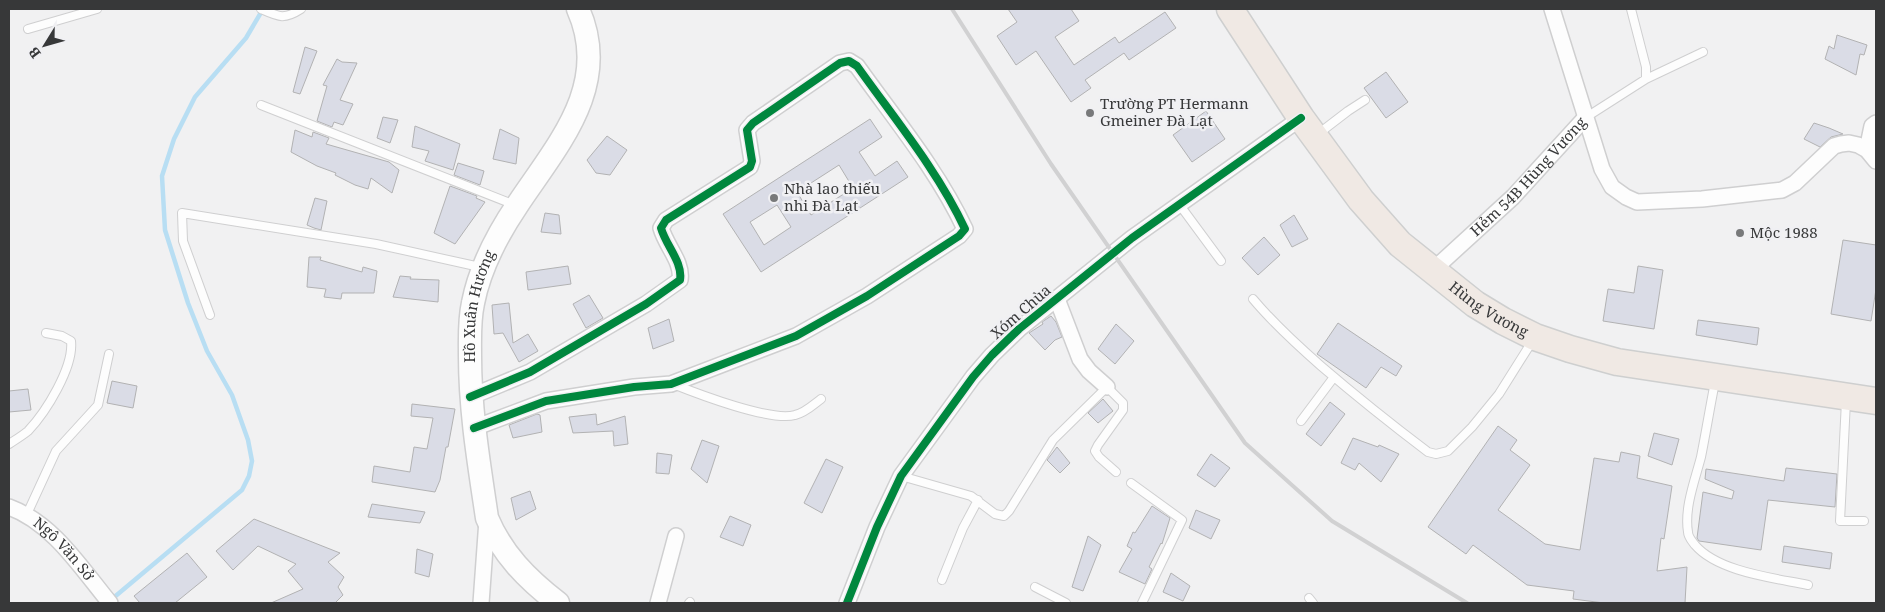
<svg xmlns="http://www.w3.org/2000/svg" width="1885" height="612" font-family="'Noto Serif',serif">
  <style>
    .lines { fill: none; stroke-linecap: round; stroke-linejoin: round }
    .stream { stroke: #b8def3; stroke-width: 4.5 }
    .building { fill: #dadce6; stroke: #b2b2b3; fill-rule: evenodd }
    .service-casing { stroke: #cfcfd0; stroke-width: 10 }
    .minor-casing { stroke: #cfcfd0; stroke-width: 18 }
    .secondary-casing { stroke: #cfcfd0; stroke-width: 25 }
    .trunk-casing { stroke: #cecfcf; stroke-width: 29 }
    .service { stroke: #fdfdfd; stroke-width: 8 }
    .minor { stroke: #fdfdfd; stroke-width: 15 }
    .secondary { stroke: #fdfdfd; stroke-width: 22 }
    .trunk { stroke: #f0e9e4; stroke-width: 26 }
    .rail { stroke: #d1d1d2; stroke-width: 4 }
    .cycleway-casing { stroke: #f0f0f3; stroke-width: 11 }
    .cycleway { stroke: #00873e; stroke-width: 8 }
    .poi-dot { fill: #78797a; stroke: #f0f0f3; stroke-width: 2 }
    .labels { text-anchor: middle; stroke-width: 5; stroke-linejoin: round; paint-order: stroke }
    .poi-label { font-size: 15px; fill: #373839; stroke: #f0f0f3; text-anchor: start }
    .street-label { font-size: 15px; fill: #373839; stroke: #f0f0f3 }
  </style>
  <rect width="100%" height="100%" fill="#f1f1f2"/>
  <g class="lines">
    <path class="stream" d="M112 599 242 490 249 476 252 461 248 440 232 395 207 351 188 303 165 230 162 176 174 139 195 97 246 38 263 9"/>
  </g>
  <path class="building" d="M1008 9H1071L1079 21 1055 37 1074 65 1115 37 1119 43 1165 12 1176 28 1129 60 1124 53 1085 80 1091 88 1071 102 1036 51 1016 65 997 36 1017 22Z
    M1837 35 1867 45 1864 55 1860 54 1856 75 1825 59 1829 46 1834 49Z
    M305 47 317 51 300 94 293 92Z
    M337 59 342 62 357 63 340 100 353 104 343 125 334 122 332 127 317 121 327 86 323 85Z
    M1386 72 1408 102 1386 118 1364 88Z
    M1206 111 1225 139 1192 162 1173 135Z
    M383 117 398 120 390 143 377 138Z
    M870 119 882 137 859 152 875 176 897 161 908 177 761 272 723 214ZM839 165 853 188 811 215 797 192ZM777 205 791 227 764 245 750 222Z
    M1814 123 1829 128 1843 134 1831 137 1820 147 1804 139Z
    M415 126 460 144 453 170 425 161 429 151 412 147Z
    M500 129 519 138 516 164 493 159Z
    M295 130 312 137 313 132 329 138 326 144 389 162 399 170 392 193 371 178 368 189 355 185 335 175 336 173 317 166 291 152Z
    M607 136 627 150 610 175 596 173 587 160Z
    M458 163 484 171 480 185 454 175Z
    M450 186 477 196 476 198 485 202 455 244 434 233Z
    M315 198 327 201 321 230 314 228 307 225Z
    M545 213 559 215 561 234 541 232Z
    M1294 215 1308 239 1292 247 1280 225Z
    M1264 237 1280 255 1258 275 1242 258Z
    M1843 240 1876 245V289L1871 321 1831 314Z
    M309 257H321L320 260 362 272 363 267 377 271 374 293H342L341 299 324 297 326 289 307 287Z
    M568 266 571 284 528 290 526 272Z
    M1638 266 1663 270 1654 329 1603 321 1608 289 1634 293Z
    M400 276 411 277 410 279 439 280 438 302 393 297Z
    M589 295 603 318 586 328 573 304Z
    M509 303 513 343 528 334 538 351 519 362 503 333 494 334 492 305Z
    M1051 316 1056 322 1062 337 1055 340 1045 350 1029 333 1043 324 1042 322Z
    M669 319 674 341 653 349 648 328Z
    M1698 320 1759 328 1757 345 1696 335Z
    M1338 323 1402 366 1396 376 1381 367 1366 388 1317 354Z
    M1116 324 1134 341 1115 364 1098 349Z
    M112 381 137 386 133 408 107 403Z
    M28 389 31 410 9 412V391Z
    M1103 399 1113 411 1098 423 1088 413Z
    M1330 402 1345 414 1321 446 1306 434Z
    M412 404 455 409 448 447H446L440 480 435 492 372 482 374 466 410 472 414 447 427 449 433 418 411 416Z
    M537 414 540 415 542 432 513 438 509 425Z
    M596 414 597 425 625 416 628 444 614 446 613 431 573 433 569 417Z
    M1498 426 1517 440 1510 450 1530 465 1498 510 1545 544 1580 550 1594 458 1619 462 1621 452 1640 456 1637 478 1672 486 1664 539 1661 538 1657 571 1687 567 1685 603H1604L1573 599 1574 591 1527 585 1473 545 1466 554 1428 527Z
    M1654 433 1679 439 1672 465 1648 456Z
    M1353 438 1378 447 1379 445 1399 454 1381 482 1359 463 1355 470 1341 463Z
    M702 440 719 446 707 483 691 469Z
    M1057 447 1070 463 1060 473 1047 460Z
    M657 453 672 455 669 474 656 473Z
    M1211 454 1230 468 1215 487 1197 475Z
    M826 459 843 467 822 513 804 503Z
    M1786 468 1837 474 1835 507 1768 500 1761 550 1699 541 1697 538 1703 492 1732 499 1734 491 1705 479 1706 469 1784 481Z
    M530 491 536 509 516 520 511 498Z
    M372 504 425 512 420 523 368 517Z
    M1152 506 1170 518 1162 544 1161 543 1149 567 1152 569 1145 584 1119 572 1132 549 1127 546 1133 532 1135 533Z
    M1196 510 1220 520 1211 539 1189 528Z
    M730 516 751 525 743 546 720 537Z
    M254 519 340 553 328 562 344 577 338 587 343 595 335 603H271L303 589 288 571 296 564 258 546 233 570 216 551Z
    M1088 536 1101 545 1083 591 1072 587Z
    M1784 546 1832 553 1830 569 1782 562Z
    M417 549 433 554 429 577 415 573Z
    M187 553 207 577 175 603H140L134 596Z
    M1171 573 1190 586 1183 601 1163 592Z"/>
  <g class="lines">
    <g class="service-casing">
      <path id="service" d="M261 9C279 17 284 20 301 9
        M28 29 97 9
        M1646 79 1703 52
        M261 105 515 205
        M1585 118 1646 79V67L1631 9
        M1318 134 1348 111 1365 100
        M1179 204 1221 261
        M1253 299C1274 324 1297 345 1321 366 1356 396 1391 424 1428 452L1436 454 1448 451 1472 427 1499 394 1533 340
        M210 315 183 241 182 213 376 244 480 267
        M1715 382C1710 407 1706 432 1701 457 1695 480 1684 508 1688 532 1688 537 1692 541 1695 545 1718 572 1775 578 1808 585
        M673 384C698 394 771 422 795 415 805 413 813 405 821 399
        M1846 401 1840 521H1864
        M1301 421 1334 377
        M9 444C15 440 22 436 28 431 46 412 74 367 71 341L62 336 46 333
        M901 476 971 496 995 514 1004 516 1009 511 1053 440 1107 387 1123 403V410L1098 445 1095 451 1099 457 1116 472
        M1131 483 1182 520 1142 603
        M27 514 56 451 98 405 109 354
        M942 580 963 528 978 500
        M1035 587 1066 603
        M1309 598 1313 603
        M689 603 690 602"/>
    </g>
    <g class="minor-casing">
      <g id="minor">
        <path d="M1552 9 1602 169 1612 187 1626 197 1637 202 1702 199 1782 190 1795 183 1834 146 1841 144 1849 143 1858 145 1867 150 1876 161"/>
        <path d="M1867 150 1872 126 1876 123"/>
        <path id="s1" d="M1432 271 1513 197 1585 118"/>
        <path d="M1057 299 1080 359 1089 371 1107 387"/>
        <path d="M470 397 530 372 646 304 680 280C683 262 666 246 661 228L666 220 750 167 752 161 747 130 753 123 840 63 849 61 857 66C894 118 938 171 965 229L959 236 867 296 796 336 671 384 634 387 546 401 474 428"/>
        <path id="s2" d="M9 507C53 523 81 568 110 603"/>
        <path d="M481 603 487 520"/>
        <path d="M658 603 676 536"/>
        <path d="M847 603 877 527 901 476 973 377 992 355 1019 329 1132 238 1301 118"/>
      </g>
    </g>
    <g class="secondary-casing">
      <g id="secondary">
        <path id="s3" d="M558 603C527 579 502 554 487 518 479 464 470 411 470 356 470 339 469 321 473 303 480 267 497 235 518 204 558 144 612 85 578 9"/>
      </g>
    </g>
    <g class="trunk-casing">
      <g id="trunk">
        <path id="s4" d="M1230 9 1301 118 1361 200 1400 244 1475 304 1503 321 1535 337 1570 349 1617 362 1876 401"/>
      </g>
    </g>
    <use href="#service" class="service"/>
    <use href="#minor" class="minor"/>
    <use href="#secondary" class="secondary"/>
    <use href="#trunk" class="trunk"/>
    <path class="rail" d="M952 9 1051 164 1245 443 1332 521 1467 603"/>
    <g class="cycleway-casing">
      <path id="cycleway" d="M470 397 530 372 646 304 680 280C683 262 666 246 661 228L666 220 750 167 752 161 747 130 753 123 840 63 849 61 857 66C894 118 938 171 965 229L959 236 867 296 796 336 671 384 634 387 546 401 474 428
        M847 603 877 527 901 476 973 377 992 355 1019 329 1132 238 1301 118"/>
    </g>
    <use href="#cycleway" class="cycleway"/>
  </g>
  <g class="poi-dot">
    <circle cx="1090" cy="113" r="5"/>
    <circle cx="774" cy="198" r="5"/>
    <circle cx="1740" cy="233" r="5"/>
  </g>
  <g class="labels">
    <g class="poi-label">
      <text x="1100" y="109">Trường PT Hermann<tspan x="1100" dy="17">Gmeiner Đà Lạt</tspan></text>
      <text x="784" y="194">Nhà lao thiếu<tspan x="784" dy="17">nhi Đà Lạt</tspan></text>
      <text x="1750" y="238">Mộc 1988</text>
    </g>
    <g class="street-label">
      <text dy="5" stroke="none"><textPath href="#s1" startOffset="135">Hẻm 54B Hùng Vương</textPath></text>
      <text dy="5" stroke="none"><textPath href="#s3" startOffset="326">Hồ Xuân Hương</textPath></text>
      <text dy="5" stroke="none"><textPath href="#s4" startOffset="401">Hùng Vương</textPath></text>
      <text transform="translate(1021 312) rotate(-41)" y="5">Xóm Chùa</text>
      <text dy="5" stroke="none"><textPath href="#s2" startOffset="70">Ngô Văn Sở</textPath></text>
    </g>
  </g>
  <rect width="1885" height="612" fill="none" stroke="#373839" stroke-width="20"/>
  <g transform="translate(45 45) rotate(233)" stroke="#f0f0f3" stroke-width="4" paint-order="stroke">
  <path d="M0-4L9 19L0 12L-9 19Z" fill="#373839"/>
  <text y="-8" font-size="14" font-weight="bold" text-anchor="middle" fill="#373839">B</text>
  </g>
</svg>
